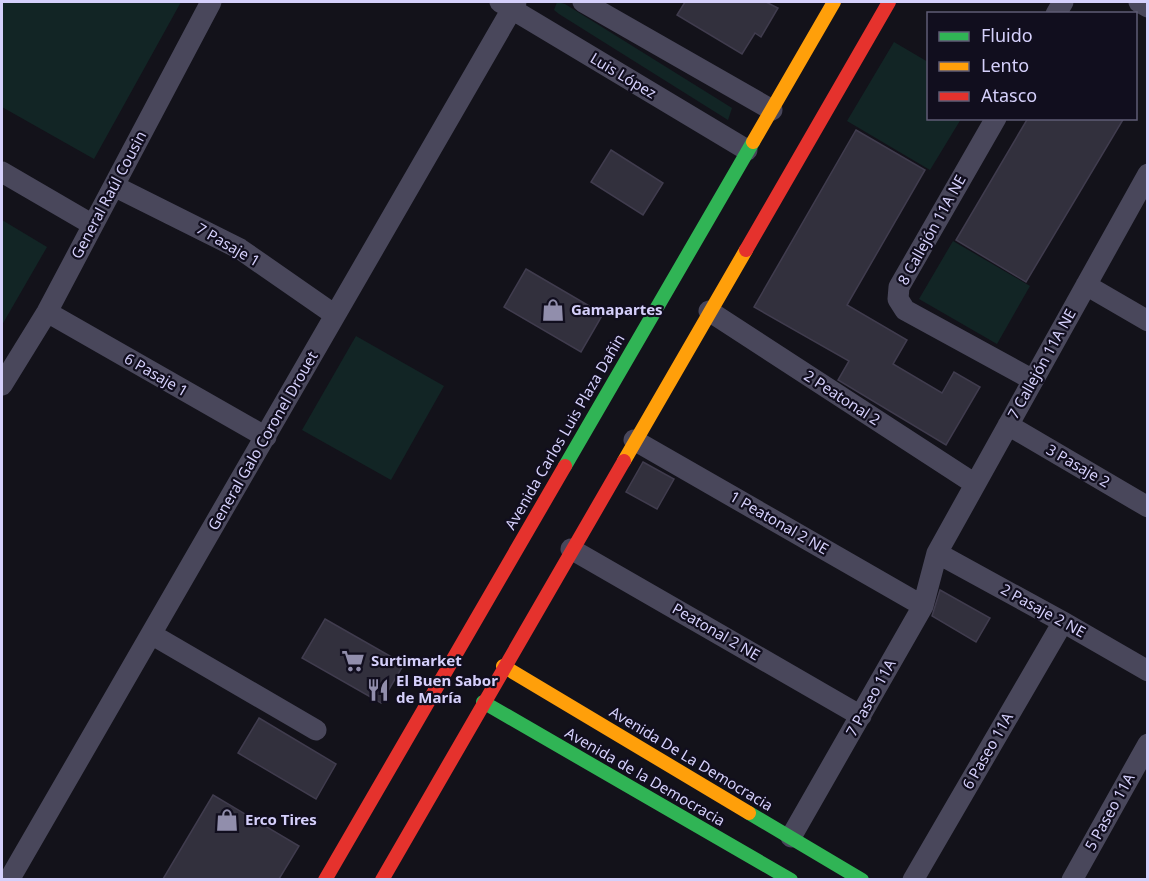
<svg xmlns="http://www.w3.org/2000/svg" width="1149" height="881" font-family="'Noto Sans',sans-serif">
  <style>
    .green { fill: #122525 }
    .building { fill: #32303d; stroke: #403c4e; stroke-width: 1.5 }
    .lines { fill: none; stroke-linecap: round; stroke-linejoin: round }
    .street { stroke: #49475b; stroke-width: 21 }
    .fast { stroke: #30b455; stroke-width: 14 }
    .slow { stroke: #ff9f0a; stroke-width: 14 }
    .jam { stroke: #e5322d; stroke-width: 14 }
    .labels { text-anchor: middle; stroke-width: 4.5; stroke-linejoin: round; paint-order: stroke }
    .street-label { font-size: 15px; fill: #d5d0fb; stroke: #110e1e }
    .poi-label { font-size: 15px; font-weight: bold; fill: #d5d0fb; stroke: #110e1e; text-anchor: start }
  </style>
  <rect width="100%" height="100%" fill="#13121a"/>
  <path class="green" d="M2 2H181L94 159 2 107Z
    M557 2 565 4 732 108 728 120 559 14 554 10Z
    M894 42 928 62V118L961 119 930 170 847 121Z
    M2 220 47 247 2 325Z
    M953 241 1030 286 997 344 919 299Z
    M356 336 444 386 391 480 302 430Z"/>
  <path class="building" d="M685 2H766L778 8 761 37 755 33 742 54 677 15Z
    M1028 118H1124L1026 282 956 240Z
    M856 130 925 170 847 305 907 340 893 364 942 393 954 372 980 387 946 445 838 380 849 361 754 307Z
    M611 150 663 183 643 215 591 182Z
    M526 269 603 314 581 352 504 307Z
    M643 462 674 479 657 509 626 492Z
    M940 590 990 618 976 642 932 616Z
    M325 619 404 664 381 703 302 658Z
    M259 718 336 764 316 799 238 753Z
    M213 795 299 846 279 879H163Z"/>
  <g class="lines">
    <path class="street" d="M500 2 747 150
      M583 2 772 110
      M1139 2 1148 7
      M1056 14 1063 2
      M996 118 899 287 898 299 905 310 1033 380
      M2 172 93 225
      M114 186 240 249 335 315
      M1086 285 1148 321
      M709 311 975 484
      M47 312 266 437
      M2 385 47 312 211 2
      M1008 425 1148 507
      M634 440 923 606
      M571 549 861 716
      M937 553 1063 622 1148 671
      M151 634 316 730
      M791 837 923 606 937 553 1148 174
      M9 880 516 2
      M913 880 1063 622
      M1072 880 1148 744"/>
    <path class="fast" d="M565 466 753 142
      M483 702 791 880
      M749 813 862 880"/>
    <path class="slow" d="M753 142 834 2
      M624 461 746 250
      M503 666 749 813"/>
    <path class="jam" d="M746 250 889 2
      M325 880 565 466
      M382 880 624 461"/>
  </g>
  <defs>
    <g id="shop-bare" transform="scale(1.8)"><path d="M-5-2.5h2.3a2.7 3.5 0 0 1 5.4 0H5L5.5 6h-11ZM-1.5-2.5h3a1.5 2.3 0 0 0-3 0Z" fill="#918eac" stroke="#110e1e" stroke-width="2.5" paint-order="stroke"/></g>
    <g id="supermarket-bare" transform="scale(1.8)"><path d="M-6-5.5h2.5l.6 2H6L4.5 2H-2.5L-4.4-4H-6ZM-1.5 3.2a1.3 1.3 0 1 0 .1 0ZM3 3.2a1.3 1.3 0 1 0 .1 0Z" fill="#918eac" stroke="#110e1e" stroke-width="2.5" paint-order="stroke"/></g>
    <g id="restaurant-bare" transform="scale(1.8)"><path d="M-5-6h1v4h1v-4h1v4h1v-4h1v5L-1.5 .5V6h-2V.5L-5-1ZM5-6V6H3V1.5H1.5Q1.5-4 5-6Z" fill="#918eac" stroke="#110e1e" stroke-width="2.5" paint-order="stroke"/></g>
  </defs>
  <g fill-rule="evenodd">
    <use href="#shop-bare" x="553" y="310"/>
    <use href="#supermarket-bare" x="353" y="661"/>
    <use href="#restaurant-bare" x="378" y="690"/>
    <use href="#shop-bare" x="227" y="820"/>
  </g>
  <g class="labels">
    <g class="street-label">
      <text transform="translate(623 76) rotate(31)" y="5">Luis López</text>
      <text transform="translate(109 195) rotate(-62)" y="5">General Raúl Cousin</text>
      <text transform="translate(932 230) rotate(-61)" y="5">8 Callejón 11A NE</text>
      <text transform="translate(228 245) rotate(30)" y="5">7 Pasaje 1</text>
      <text transform="translate(1042 364) rotate(-61)" y="5">7 Callejón 11A NE</text>
      <text transform="translate(156 375) rotate(30)" y="5">6 Pasaje 1</text>
      <text transform="translate(842 398) rotate(33)" y="5">2 Peatonal 2</text>
      <text transform="translate(565 432) rotate(-60)" y="5">Avenida Carlos Luis Plaza Dañin</text>
      <text transform="translate(263 441) rotate(-60)" y="5">General Galo Coronel Drouet</text>
      <text transform="translate(1078 466) rotate(30)" y="5">3 Pasaje 2</text>
      <text transform="translate(779 523) rotate(30)" y="5">1 Peatonal 2 NE</text>
      <text transform="translate(1043 611) rotate(29)" y="5">2 Pasaje 2 NE</text>
      <text transform="translate(716 632) rotate(30)" y="5">Peatonal 2 NE</text>
      <text transform="translate(871 698) rotate(-61)" y="5">7 Paseo 11A</text>
      <text transform="translate(988 751) rotate(-60)" y="5">6 Paseo 11A</text>
      <text transform="translate(691 759) rotate(31)" y="5">Avenida De La Democracia</text>
      <text transform="translate(645 777) rotate(30)" y="5">Avenida de la Democracia</text>
      <text transform="translate(1110 812) rotate(-61)" y="5">5 Paseo 11A</text>
    </g>
    <g class="poi-label">
      <text x="571" y="315">Gamapartes</text>
      <text x="371" y="666">Surtimarket</text>
      <text x="396" y="686">El Buen Sabor<tspan x="396" dy="17">de María</tspan></text>
      <text x="245" y="825">Erco Tires</text>
    </g>
  </g>
  <rect width="1149" height="881" fill="none" stroke="#d5d0fb" stroke-width="6"/>
  <rect x="927" y="12" width="210" height="108" fill="#110e1e" stroke="#5f5c76" stroke-width="1.5"/>
  <rect x="939" y="32" width="30" height="9" fill="#30b455" stroke="#5f5c76" stroke-width="1.5"/>
  <text x="981" y="42" font-size="18" fill="#d5d0fb">Fluido</text>
  <rect x="939" y="62" width="30" height="9" fill="#ff9f0a" stroke="#5f5c76" stroke-width="1.5"/>
  <text x="981" y="72" font-size="18" fill="#d5d0fb">Lento</text>
  <rect x="939" y="92" width="30" height="9" fill="#e5322d" stroke="#5f5c76" stroke-width="1.5"/>
  <text x="981" y="102" font-size="18" fill="#d5d0fb">Atasco</text>
</svg>
